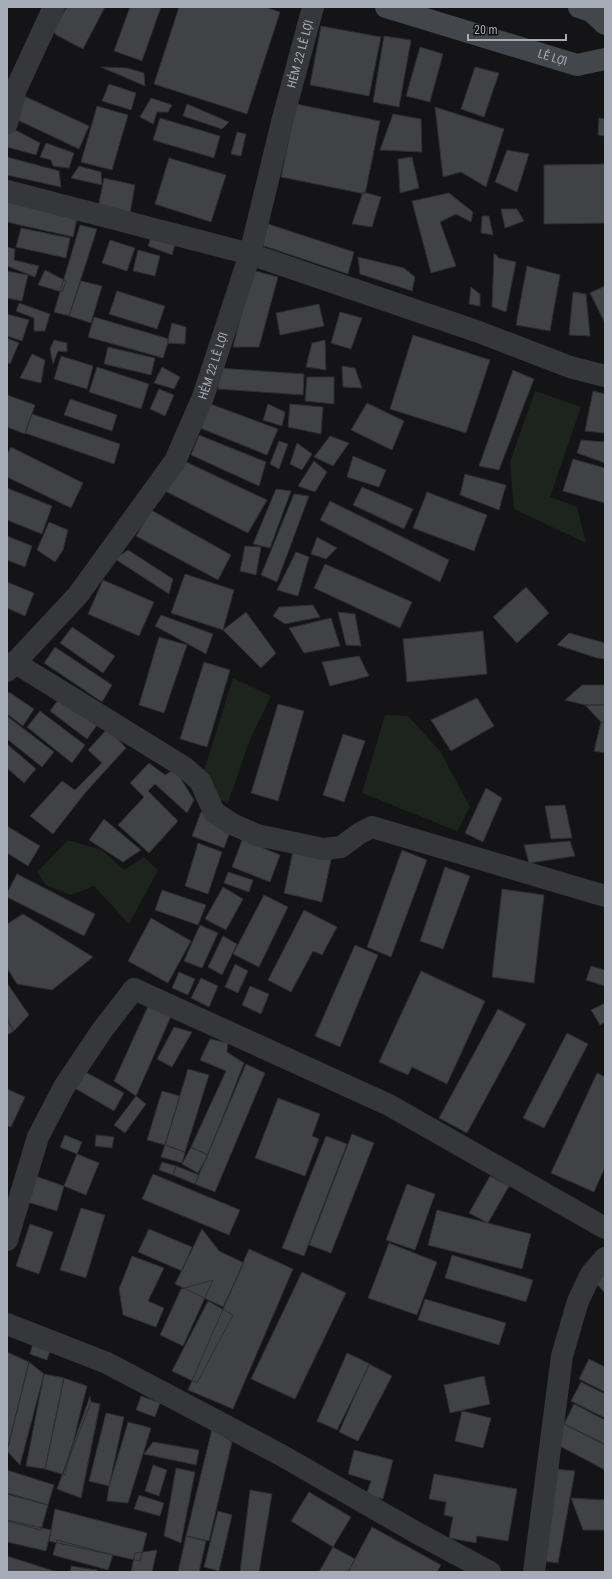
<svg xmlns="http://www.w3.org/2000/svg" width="612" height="1579" font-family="'Roboto Condensed',sans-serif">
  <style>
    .green { fill: #1c241d }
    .building { fill: #404246; stroke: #2e2e32 }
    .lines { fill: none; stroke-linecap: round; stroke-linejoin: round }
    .street { stroke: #35373b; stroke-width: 22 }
    .secondary { stroke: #43464b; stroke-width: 22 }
    .labels { text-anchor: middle; stroke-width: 3.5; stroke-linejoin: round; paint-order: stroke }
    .street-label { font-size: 12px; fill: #a6acb7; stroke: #0f0f11 }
  </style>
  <rect width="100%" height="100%" fill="#141416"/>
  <path class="green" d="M535 391 581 407 550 497 577 507 586 543 514 509 510 462Z
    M233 678 271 696 249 742 228 803 209 795 203 774Z
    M385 715 408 716 440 751 470 807 457 831 362 793Z
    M68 840 102 850 124 870 144 857 158 870 129 924 94 886 71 895 46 885 37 872Z"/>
  <path class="building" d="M67 7H105L83 49 56 35 53 30Z
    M130 7H161L142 61 114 51Z
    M179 7H265L280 12 247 114 154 84Z
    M321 26 381 37 369 96 310 85Z
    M384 36 411 40 399 107 373 102Z
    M420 47 443 54 430 102 406 96Z
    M101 67 127 68 144 73 145 86Z
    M475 67 499 73 484 117 461 109Z
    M109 84 136 93 131 110 102 101Z
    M22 95 89 126 79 149 9 116Z
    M151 98 172 105 168 112H157L153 124 140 117Z
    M187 104 229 122 222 129 183 116Z
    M296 104 380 121 365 194 281 177Z
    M97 106 128 115 112 170 81 162Z
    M435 107 504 129 486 187 461 172 443 177Z
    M393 114 421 119 422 152 380 150Z
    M160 118 220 136 214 158 153 140Z
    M599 118 605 119V136L598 135Z
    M8 126 40 143 36 155 7 147Z
    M237 132 246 134 241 156 231 154Z
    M46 143 74 153 69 168 53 166 51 160 40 157Z
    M507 150 529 154 517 192 495 182Z
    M7 157 59 171 61 187 7 175Z
    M412 157 419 188 400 193 398 159Z
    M169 158 226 175 211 222 155 204Z
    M605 164V223L544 224V165Z
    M79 166 101 172 102 185 71 178Z
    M104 178 135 185 129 219 97 213Z
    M363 192 381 197 372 227 352 224Z
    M449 193 473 212 471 222 456 214 440 222 456 266 431 273 412 201Z
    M7 197 78 214 73 237 7 222Z
    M501 209H517L524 221 505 228Z
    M482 216H489L493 235 481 233Z
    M265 223 354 252 348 274 258 244Z
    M80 225 97 229 69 316 54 312Z
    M21 228 70 238 66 258 16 247Z
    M154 229 177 238 172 255 148 246Z
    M110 240 135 248 127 271 102 263Z
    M7 247 15 249 14 260 39 266 35 277 7 266Z
    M138 250 160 256 155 276 133 271Z
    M494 253 499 258 516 262 506 312 492 307Z
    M358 257 404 268 415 277 412 291 360 274Z
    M527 266 560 275 550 331 516 325Z
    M45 270 66 281 62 292 38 285Z
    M252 270 278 277 259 347H233Z
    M7 271 28 275 22 301 7 298Z
    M81 281 102 286 91 323 69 316Z
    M605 286V323L590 293Z
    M471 287 480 294V306L469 304Z
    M117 291 165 306 157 329 109 314Z
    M573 292 586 294 590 336 569 335Z
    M19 303 50 314 45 331H34V318L16 311Z
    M319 304 324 326 280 335 276 313Z
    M340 312 362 318 351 349 331 343Z
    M7 314 29 320 22 341 7 336Z
    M94 317 169 339 163 358 88 337Z
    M172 323 186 327 185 344 167 343Z
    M413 335 490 360 466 433 390 409Z
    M7 338 19 343 10 364 7 362Z
    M54 340 67 343V352L58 351 53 364 50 349Z
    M325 340 326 370 306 367 312 343Z
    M108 347 155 358 151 375 104 364Z
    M32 354 45 360 41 383 20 378Z
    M61 356 93 366 87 389 54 379Z
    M342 366 355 368 362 388 343 387Z
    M97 367 149 384 141 409 89 392Z
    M162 367 180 377 174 389 154 383Z
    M219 368 304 374 303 395 218 389Z
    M513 370 534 379 499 470 479 466Z
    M307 377H334V404L305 401Z
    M159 389 174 395 165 416 150 409Z
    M593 391 605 394V428L604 433 585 431Z
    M7 395 35 405 25 434 7 427Z
    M70 399 117 415 112 431 64 415Z
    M205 402 278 429 267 455 195 426Z
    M367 403 404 421 392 450 351 430Z
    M268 404 285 412 282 426 263 420Z
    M290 404 323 407 321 434 288 427Z
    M32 414 120 444 114 464 25 433Z
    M199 435 266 462 259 486 191 455Z
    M330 436 349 443 333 466 314 457Z
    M581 440 605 442V463L577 453Z
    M279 441 288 444 279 469 270 464Z
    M297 443 312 454 302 470 290 464Z
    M11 447 83 483 71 508 7 477V454Z
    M353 456 386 470 379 487 347 477Z
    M573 459 605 468V503L563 491Z
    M182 460 267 500 248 533 165 491Z
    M314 461 327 472 315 492 298 486Z
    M465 474 506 485 499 510 460 495Z
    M362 487 413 509 404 529 353 505Z
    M7 488 52 506 42 534 7 520Z
    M276 489 291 491 270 548 253 544Z
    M427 492 487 515 474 551 413 528Z
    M294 494 309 496 277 582 261 575Z
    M330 501 449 560 440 582 320 520Z
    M151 510 231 555 218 580 136 536Z
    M49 522 68 530 63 550 55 562 37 550Z
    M7 536 32 546 25 567 7 560Z
    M317 537 337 548 326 559 311 554Z
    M245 546 261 547 256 575 240 571Z
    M128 550 173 579 169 594 115 559Z
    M296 552 309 557 298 596 277 590Z
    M325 564 412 602 400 628 314 588Z
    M185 574 234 590 223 630 171 613Z
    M103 580 154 602 139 636 88 614Z
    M7 582 34 593 25 616 7 608Z
    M526 587 549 613 517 643 493 617Z
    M313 605 320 617 285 624 273 616 279 607Z
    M246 612 276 653 261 668 223 630Z
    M338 612 355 614 361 646 346 645Z
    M161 615 213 634 206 654 155 626Z
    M331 618 340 646 304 653 289 628Z
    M72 627 115 656 103 673 60 643Z
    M483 631 487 674 407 682 403 639Z
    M569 633 605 643V659L597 658 557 645Z
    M159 637 187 645 164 713 139 705Z
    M55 647 112 685 102 702 44 663Z
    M359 656 369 676 330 686 322 662Z
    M204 662 230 670 207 747 180 739Z
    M582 685H605V705H585L565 700Z
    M9 692 34 709 23 726 7 714V694Z
    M61 696 100 721 87 739 50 711Z
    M477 698 494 726 451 751 431 720Z
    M278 704 304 711 278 801 251 793Z
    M585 705H605V723L601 722Z
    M40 711 85 745 72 763 27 727Z
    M7 716 54 752 42 767 7 739Z
    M601 722 605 723V753L594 751Z
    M108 728 126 748 85 793 53 834 30 816 62 781 75 790 102 763 88 750Z
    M343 734 365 741 344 802 323 795Z
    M7 744 36 769 24 783 7 768Z
    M149 763 165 775 175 769 194 800 187 813 155 784 148 791 178 821 149 853 118 825 144 797 130 783Z
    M486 788 502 798 483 842 465 833Z
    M565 805 572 838 551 839 545 806Z
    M201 812 233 824 224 848 192 836Z
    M104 819 141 850 123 862 89 840Z
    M7 826 40 846 28 866 7 853Z
    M244 835 263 842 261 847 280 855 270 882 232 867Z
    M570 841 575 856 529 863 524 845Z
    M198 843 222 852 208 894 185 886Z
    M294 847 332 855 322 902 284 893Z
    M402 850 427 860 391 957 367 947Z
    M445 867 470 876 443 949 420 941Z
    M228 872 253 880 249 892 224 883Z
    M17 874 95 914 84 936 7 897V893Z
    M223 887 243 899 226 930 205 919Z
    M502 889 544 895 534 983 492 977Z
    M162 890 206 905 198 925 155 910Z
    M264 895 288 907 259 967 233 954Z
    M304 910 337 927 322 955 313 951 291 992 268 980Z
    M23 914 93 957 52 990 17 984 7 968V924Z
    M151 918 191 941 168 983 128 961Z
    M200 925 218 933 202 968 184 961Z
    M223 936 237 944 222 975 208 967Z
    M355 945 378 955 340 1047 315 1036Z
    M235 964 248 971 238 993 225 987Z
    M591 966 605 970V986L586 980Z
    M421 971 485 1001 447 1084 412 1067 408 1075 379 1062Z
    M179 972 195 979 188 995 172 988Z
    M201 978 218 986 209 1007 191 998Z
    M7 983 29 1015 14 1031 7 1021Z
    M250 986 269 994 261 1014 242 1005Z
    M605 1003V1022L600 1025 591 1010Z
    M149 1004 172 1014 136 1096 114 1081Z
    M498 1009 526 1024 467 1133 439 1118Z
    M7 1018 14 1031 7 1035Z
    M174 1027 192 1032 172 1067 157 1059Z
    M567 1033 588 1044 544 1128 523 1118Z
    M210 1039 228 1043 227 1052 244 1063 208 1155 191 1147 226 1071 200 1060Z
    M246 1064 265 1073 215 1192 195 1184Z
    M80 1069 124 1093 114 1111 71 1086Z
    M188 1069 209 1075 185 1152 165 1145Z
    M597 1073 605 1077V1167L594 1192 551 1173Z
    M7 1089 25 1097 11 1127 7 1126Z
    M162 1091 180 1096 165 1145 147 1140Z
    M136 1096 146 1104 125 1133 114 1125Z
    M278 1098 320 1114 312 1136 319 1139 305 1176 255 1158Z
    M352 1134 374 1143 331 1253 309 1245Z
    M65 1135 82 1142 77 1154 60 1147Z
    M96 1135 114 1137 112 1148 95 1146Z
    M326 1136 347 1144 304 1256 282 1248Z
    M165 1145 185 1152 182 1163 161 1157Z
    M191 1147 208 1155 198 1173 182 1164Z
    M77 1154 99 1163 86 1195 64 1186Z
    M162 1162 176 1166 173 1175 159 1170Z
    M176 1166 199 1175 195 1184 173 1175Z
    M153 1174 240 1210 229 1235 142 1199Z
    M32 1175 64 1186 57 1211 24 1201Z
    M490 1176 509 1186 488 1223 469 1213Z
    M407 1184 435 1194 415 1250 386 1240Z
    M81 1208 105 1215 86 1278 60 1270Z
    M437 1210 531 1234 522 1269 428 1245Z
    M30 1224 53 1232 39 1274 16 1266Z
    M149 1229 192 1247 182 1271 138 1252Z
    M202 1229 219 1251 244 1263 223 1307 175 1284Z
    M389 1243 437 1262 417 1315 368 1298Z
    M249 1249 293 1269 233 1409 188 1390Z
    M452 1255 533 1280 526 1302 445 1278Z
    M132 1256 164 1268 148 1301 164 1308 156 1327 123 1315 119 1289Z
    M302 1272 346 1293 295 1399 251 1379Z
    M605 1272V1293L594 1281Z
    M213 1280 183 1346 160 1335 181 1289Z
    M425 1299 506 1323 499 1345 418 1320Z
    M208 1301 233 1315 197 1383 172 1371Z
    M34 1339 52 1345 47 1360 30 1354Z
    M7 1352 29 1362 7 1451Z
    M347 1353 370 1364 337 1430 317 1421Z
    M589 1359 605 1367V1392L579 1379Z
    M29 1362 44 1374 20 1465 7 1451Z
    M369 1364 392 1376 358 1441 339 1432Z
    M44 1374 64 1378 45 1469 26 1466Z
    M484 1376 490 1404 450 1413 444 1385Z
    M64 1378 87 1386 65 1475 45 1469Z
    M581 1382 605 1394V1418L571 1401Z
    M90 1396 91 1402 100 1404 81 1498 57 1489Z
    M141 1396 160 1403 155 1417 136 1410Z
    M91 1402 100 1404 81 1498 57 1489Z
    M574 1404 605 1420V1445L564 1424Z
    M462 1411 491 1418 483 1448 455 1441Z
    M106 1413 124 1417 109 1486 89 1481Z
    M128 1422 151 1428 128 1503 107 1501 109 1486Z
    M564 1424 605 1444V1470L554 1443Z
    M212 1429 232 1442 209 1541 186 1536Z
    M153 1442 199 1450 196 1465 144 1454Z
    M354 1450 393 1460 383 1499 366 1495 371 1481 348 1474Z
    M153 1465 167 1470 159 1496 145 1491Z
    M176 1468 195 1472 181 1543 164 1536Z
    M555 1469 575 1471 558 1563 541 1561Z
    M7 1470 54 1485 48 1505 7 1493Z
    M434 1474 517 1489 508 1541 477 1536 476 1543 449 1538 453 1517 444 1515 446 1502 429 1499Z
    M250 1490 272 1494 259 1572H240Z
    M309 1492 351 1517 333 1547 291 1521Z
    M7 1494 48 1505 41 1530 7 1521Z
    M139 1495 164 1503 160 1516 134 1509Z
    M571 1498 605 1500V1530H583Z
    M55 1509 147 1533 140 1561 49 1541Z
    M218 1511 232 1515 219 1571 204 1567Z
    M7 1520 51 1530 46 1551 7 1542Z
    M372 1527 441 1565 437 1572H348Z
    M186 1536 206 1541 199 1572H178Z
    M57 1540 113 1555 108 1570 53 1555Z
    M333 1547 355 1559 348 1572H319Z
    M157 1550 152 1572H131L135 1553Z
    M7 1556 57 1572H7Z
    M71 1566 97 1570V1572H70Z"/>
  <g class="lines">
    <g class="street">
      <path d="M7 123 16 89 54 7"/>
      <path d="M7 191 250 254 479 332 570 367 605 376"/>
      <path d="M14 662 184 767 200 781 214 812 232 824 257 835 323 849 341 847 360 833 372 827 605 896"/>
      <path id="s1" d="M7 671 78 595 175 461 203 397 250 254 282 122 313 7"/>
      <path d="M7 1240 38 1137 64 1087 103 1029 134 989 389 1105 605 1228"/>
      <path d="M7 1324 107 1363 281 1455 417 1533 490 1572"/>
      <path d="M534 1572 562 1356 578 1301 591 1274 605 1258"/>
    </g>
    <g class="secondary">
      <path id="s2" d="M386 7 577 65 605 59"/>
      <path d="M579 7 591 11 605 24"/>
    </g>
  </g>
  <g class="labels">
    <g class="street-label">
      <text dy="4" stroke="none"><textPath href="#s1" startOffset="696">HẺM 22 LÊ LỢI</textPath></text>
      <text dy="4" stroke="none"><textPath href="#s2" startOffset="174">LÊ LỢI</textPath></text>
      <text dy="4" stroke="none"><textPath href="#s1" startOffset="372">HẺM 22 LÊ LỢI</textPath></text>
    </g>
  </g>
  <rect width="612" height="1579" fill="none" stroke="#a6acb7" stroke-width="16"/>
  <path d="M468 34v6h98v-6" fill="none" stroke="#a6acb7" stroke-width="2"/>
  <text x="474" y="34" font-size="12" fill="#a6acb7" stroke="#0f0f11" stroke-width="3" paint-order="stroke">20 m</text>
</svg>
